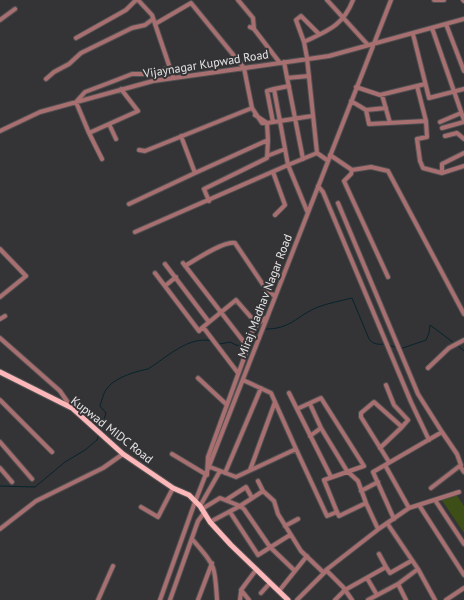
<svg xmlns="http://www.w3.org/2000/svg" width="464" height="600" font-family="'PT Sans',sans-serif">
  <style>
    .green { fill: #3d4e17 }
    .lines { fill: none; stroke-linecap: round; stroke-linejoin: round }
    .stream { stroke: #06242e; stroke-width: 1 }
    .minor-casing { stroke: #504f51; stroke-width: 6 }
    .major-casing { stroke: #504f51; stroke-width: 7 }
    .minor { stroke: #a76f70; stroke-width: 4 }
    .major { stroke: #fdb7b9; stroke-width: 5 }
    .labels { text-anchor: middle; stroke-width: 4; stroke-linejoin: round; paint-order: stroke }
    .street-label { font-size: 12px; fill: #e6e5e6; stroke: #343335 }
  </style>
  <rect width="100%" height="100%" fill="#343335"/>
  <path class="green" d="M456 494 464 506V533L441 499Z"/>
  <g class="lines">
    <path class="stream" d="M263 329C291 330 296 316 318 307 329 303 340 301 352 298L369 339C373 344 378 345 384 344
      M253 336 260 329
      M217 343 220 344 230 342 236 345 244 346
      M389 345 397 348
      M457 345 464 351
      M400 349 426 340 429 333 430 325 454 343
      M100 431 106 413 100 406C102 399 104 391 109 386 117 377 137 371 148 369 166 358 189 335 212 341
      M0 486 35 487 65 462 85 450 97 440 99 434"/>
    <g class="minor-casing">
      <path id="minor" d="M138 0 152 15 173 77
        M238 0 253 18 254 29
        M327 0 368 45
        M434 0H444
        M463 0 464 1
        M0 20 15 9
        M155 24 191 3 244 68 252 108 262 123H267L255 115
        M446 24 464 71
        M250 27 254 29 280 63
        M432 28 464 120
        M413 34 429 98 464 89
        M76 38 126 10 136 0
        M304 42C327 31 343 26 353 0
        M284 62 303 159
        M287 78 309 76
        M46 79 54 72 69 64 81 53 132 28 145 25 153 19
        M356 87 380 95 425 84
        M121 89 138 111 89 133 76 102 85 92 114 81 132 74H147L166 69
        M382 95 390 123
        M351 101 366 110 369 124 426 121 417 86
        M366 110 386 108
        M426 121 427 137 417 139 420 161 423 168 442 173 464 166
        M273 122 267 91 274 89
        M440 122 461 113
        M109 124 116 139
        M442 128 464 122
        M0 131 40 112 153 81 329 56 464 19
        M89 133 102 159
        M181 136 195 173 268 140 267 123 312 116
        M445 136 457 133 464 139
        M139 150 145 151 252 108
        M317 153 307 58 304 42 296 20 301 16 319 34
        M330 155 352 170 371 167 388 171 464 314
        M267 156 285 149
        M352 170 351 174 344 181 388 277
        M273 172 285 205 275 215
        M442 173V164L464 153
        M318 186 323 192 411 402 429 440
        M209 201 204 189 267 158 268 140
        M338 203 418 394 442 432 373 472 394 519
        M129 204 195 173
        M307 211 288 165 317 153 327 160
        M135 232 288 165 274 89 289 86
        M0 249 26 276 0 297
        M183 263 247 346
        M165 264 209 322
        M185 266C195 260 225 240 235 243L268 292 275 296
        M155 273 199 331 203 327 238 373
        M165 286 176 277
        M0 319 5 316
        M203 327 236 300 256 323
        M0 338 60 391 71 407
        M428 368 449 348 464 340
        M198 378 226 404
        M386 385 394 405 408 420 402 427
        M289 393 331 477
        M0 400 52 452
        M310 404 321 428 347 471 358 481 366 503
        M297 409 321 398 364 466 324 480 337 512
        M310 436 321 428
        M0 442 32 479
        M380 448 402 427 374 402 361 413V417L389 462
        M296 449 327 516 337 512 339 516 366 503 378 529
        M172 454 207 475 208 457 248 347C249 333 255 324 267 317
        M385 465 409 508
        M460 466 464 472
        M210 467 236 477 296 449 271 393 243 380
        M0 468 12 482
        M250 470 275 402
        M225 473 261 388
        M258 481 263 491 274 501 278 514 301 551 324 573
        M431 488 461 465 457 454 442 432
        M361 491 378 482
        M226 500 246 487 252 498
        M435 500 464 544
        M419 505 464 575
        M200 506 220 471
        M141 507 158 517 173 488
        M202 509 220 498 240 506 263 491
        M230 512 258 555 290 535
        M210 522 240 506 244 509 270 547 295 571
        M387 523 418 569 435 600
        M285 526 298 519
        M0 529 36 501 103 468 123 454
        M192 539C215 566 215 564 217 600
        M379 554 386 567
        M367 578 377 595
        M398 584 406 600
        M279 591 307 556
        M261 593 270 583
        M98 600 113 566
        M160 600 195 502 391 0
        M170 600 198 521 204 513
        M198 600 212 563
        M240 600 241 592
        M249 600 241 590 256 570
        M297 600 325 572
        M335 600 345 590 386 567 390 573 411 561
        M352 600 343 587 326 570 380 528 409 508 459 492
        M368 600 398 584 418 569
        M446 600 464 588"/>
    </g>
    <g class="major-casing">
      <path id="major" d="M0 372 72 408 123 454 173 488 189 495 200 506 210 522 231 545 288 600"/>
    </g>
    <use href="#minor" class="minor"/>
    <use href="#major" class="major"/>
  </g>
  <g class="labels">
    <g class="street-label">
      <text transform="translate(206 64) rotate(-9)" y="4">Vijaynagar Kupwad Road</text>
      <text transform="translate(265 296) rotate(-69)" y="4">Miraj Madhav Nagar Road</text>
      <text transform="translate(112 430) rotate(38)" y="4">Kupwad MIDC Road</text>
    </g>
  </g>
</svg>
